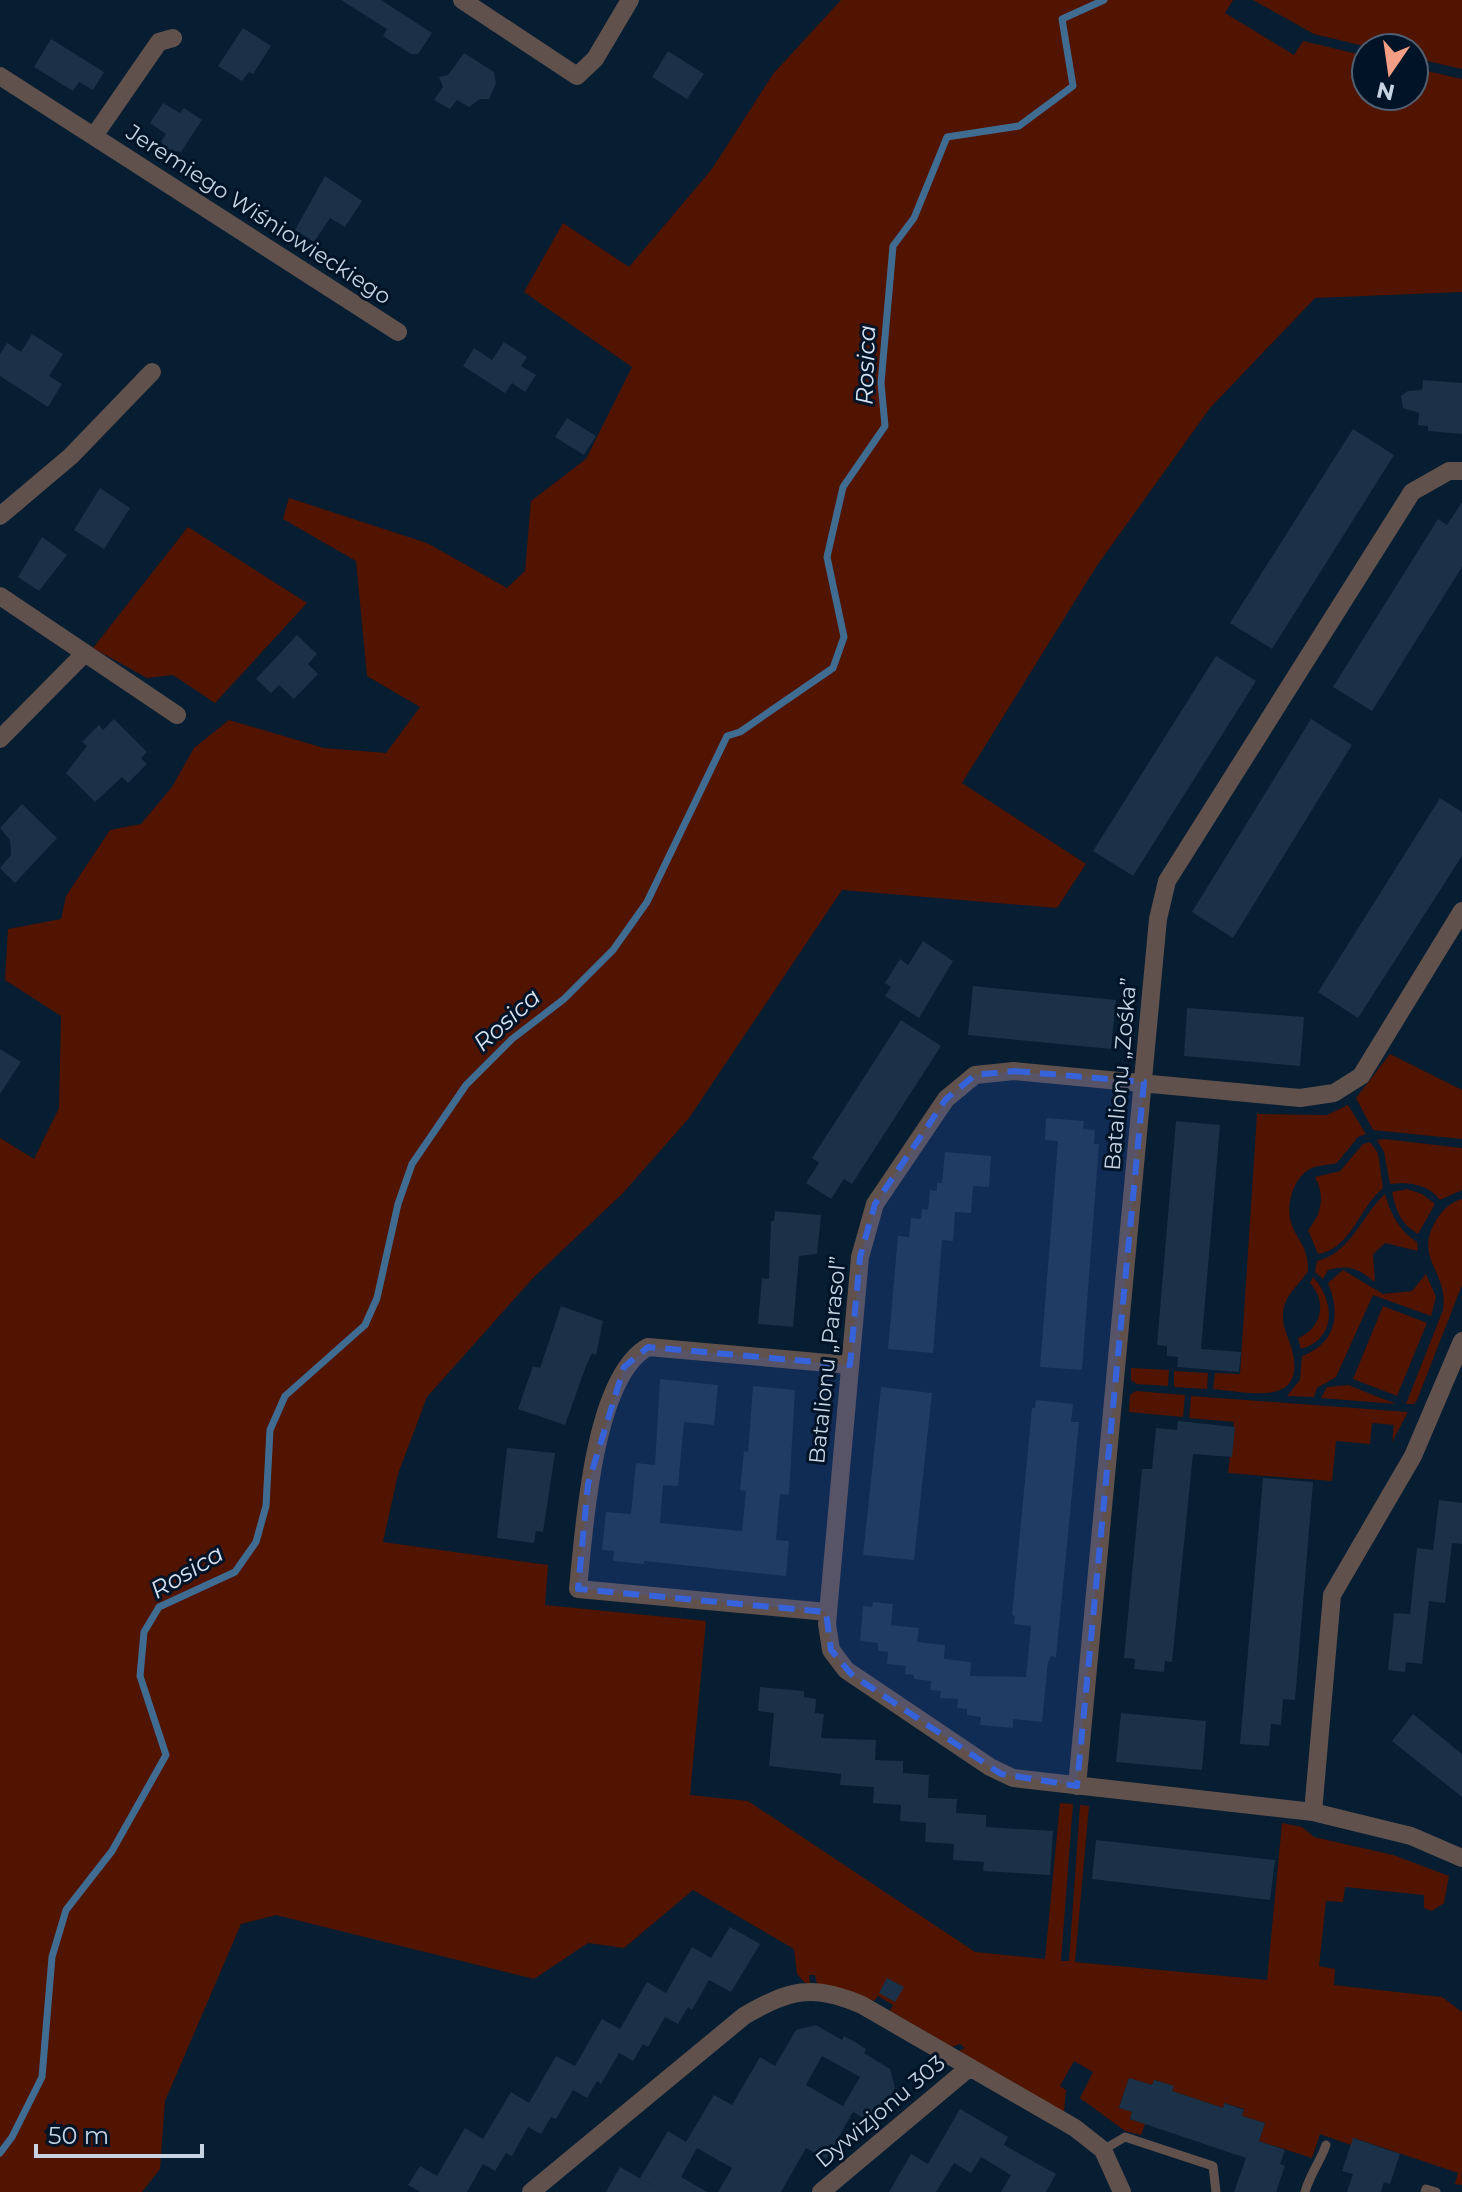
<svg xmlns="http://www.w3.org/2000/svg" width="1462" height="2192" font-family="Montserrat,sans-serif">
  <style>
    .green { fill: #501401 }
    .lines { fill: none; stroke-linecap: round; stroke-linejoin: round }
    .stream { stroke: #416c92; stroke-width: 7 }
    .building { fill: #1b3147 }
    .service { stroke: #60514c; stroke-width: 9 }
    .minor { stroke: #60514c; stroke-width: 18 }
    .marked { fill: #3662da; fill-opacity: 0.2; stroke: #3662da; stroke-width: 6; stroke-dasharray: 16 10; stroke-linejoin: round }
    .labels { text-anchor: middle; stroke-width: 6; stroke-linejoin: round; paint-order: stroke }
    .street-label { font-size: 22px; fill: #c6d3e2; stroke: #011327 }
    .water-label { font-size: 24px; font-style: italic; fill: #d3e1f0; stroke: #011327 }
  </style>
  <rect width="100%" height="100%" fill="#071d32"/>
  <path class="green" d="M841 0H1233L1225 13 1294 55 1303 41 1366 56V96H1414V68L1462 79V292L1315 298 1210 408 1096 567 962 783 1086 864 1057 908 842 890 689 1118 623 1193 533 1278 427 1397 398 1474 383 1542 548 1565 545 1605 706 1621 690 1795 748 1801 975 1952 1045 1959 1060 1803 1073 1804 1061 1961H1069L1080 1805 1089 1806 1075 1962 1267 1980 1282 1823 1302 1827 1314 1837 1393 1855 1449 1876 1444 1903 1432 1911 1424 1908V1895L1345 1887 1343 1902 1326 1901 1319 1966 1335 1969 1334 1985 1442 1997 1462 2012V2185L1455 2184 1458 2173 1354 2138 1351 2145 1320 2134 1312 2158 1259 2141 1265 2123 1242 2116 1244 2109 1225 2103 1223 2108 1172 2091 1173 2086 1155 2080 1152 2085 1129 2078 1119 2107 1132 2112 1130 2119 1145 2124 1141 2135 1125 2131 1080 2098 1093 2072 1074 2061 1060 2086 1066 2090 1064 2112 959 2051 965 2048 960 2044 952 2047 890 2011 893 2005 878 1996 874 2001 817 1984 815 1975H809L810 1983H805L797 1974 794 1949 693 1890 624 1948 588 1943 534 1979 276 1915 241 1924 165 2101 160 2169 142 2192H0V1138L34 1159 59 1108 61 1016 5 980 8 929 61 919 66 896 110 830 141 824 172 787 194 748 229 720 324 748 386 753 420 707 367 676 356 561 283 519 289 498 427 543 507 588 525 571 531 501 586 459 632 367 524 292 563 223 629 267 712 169 773 74Z
    M1253 0H1462V69L1414 58V48H1372L1314 34Z
    M188 527 307 603 215 703 173 675 147 678 93 648Z
    M1390 1054 1462 1090V1139L1373 1130 1356 1098Z
    M1348 1105 1366 1134 1358 1137 1337 1163C1329 1165 1319 1165 1312 1168 1295 1175 1287 1201 1290 1218 1294 1239 1309 1244 1308 1271 1299 1286 1284 1294 1283 1314 1282 1327 1289 1338 1292 1350 1307 1408 1248 1392 1213 1389L1215 1373 1240 1374 1257 1114 1327 1115Z
    M1384 1139 1462 1148V1190L1440 1200C1428 1184 1409 1182 1390 1184L1384 1152 1377 1140Z
    M1370 1142 1378 1153 1383 1188C1359 1208 1351 1249 1318 1254L1308 1230C1322 1214 1325 1196 1315 1177L1340 1171 1363 1144Z
    M1407 1189 1422 1194 1435 1204 1418 1234C1401 1224 1396 1211 1392 1192Z
    M1385 1194C1391 1215 1399 1230 1417 1242L1418 1251 1385 1243 1373 1254 1375 1282C1359 1269 1349 1264 1328 1270L1323 1279 1315 1272 1317 1261C1352 1252 1360 1217 1385 1194Z
    M1462 1199V1285L1417 1400 1414 1404H1406L1443 1310C1449 1271 1412 1258 1437 1219 1443 1209 1451 1202 1462 1199Z
    M1343 1270 1383 1294 1412 1291 1426 1274 1436 1297 1431 1316 1373 1295 1336 1377 1317 1388 1314 1397 1287 1396 1300 1380 1302 1356C1336 1343 1341 1314 1328 1283Z
    M1313 1277C1335 1301 1337 1339 1301 1349L1298 1338C1321 1329 1328 1302 1310 1283Z
    M1383 1306 1427 1323 1397 1396 1353 1379Z
    M1131 1368 1169 1370 1168 1386 1137 1384 1131 1380Z
    M1174 1371 1208 1373 1207 1389 1174 1387Z
    M1348 1385 1396 1404 1321 1398 1327 1387Z
    M1136 1391 1185 1395 1183 1417 1129 1412 1130 1395Z
    M1191 1396 1408 1412 1392 1442 1394 1425 1372 1423 1370 1444 1336 1441 1332 1481 1228 1473 1234 1422 1189 1418Z"/>
  <g class="lines">
    <path class="stream" d="M0 2153 12 2137 42 2077 52 1957 66 1910 112 1851 166 1755 140 1676 144 1632 159 1607 235 1572 256 1542 266 1506 270 1430 285 1396 365 1325 377 1298 398 1204 412 1164 466 1085 512 1039 564 999 613 950 647 902 727 736 740 732 833 668 844 637 827 557 843 487 885 426 881 383 893 246 914 218 947 137 1019 126 1073 86 1062 19 1104 0"/>
  </g>
  <path class="building" d="M341 0H381L432 33 418 54H411L383 36 387 29Z
    M243 28 271 46 253 74 249 72 242 81 218 66Z
    M51 39 104 72 93 90 79 82 73 91 34 67Z
    M668 51 704 74 687 99 652 77Z
    M464 53 494 72 496 83 489 99H480L469 107 457 100 450 109 434 100 443 87 439 77 448 75Z
    M163 103 180 113 184 108 202 120 181 152 168 150 161 142 166 134 150 123Z
    M325 176 362 201 345 227 330 218 314 242 295 230Z
    M32 334 63 354 49 376 62 384 48 407 0 376V354L7 343 21 352Z
    M504 342 527 357 521 366 536 375 525 392 512 383 505 393 463 366 474 348 492 360Z
    M1423 380 1462 383V434L1428 431V426L1418 425 1419 413 1403 408 1401 396 1408 391 1422 390Z
    M567 418 596 436 584 455 555 437Z
    M1353 429 1394 455 1272 649 1230 623Z
    M100 488 130 508 104 549 74 530Z
    M1462 502V567L1372 711 1333 687 1438 519 1447 525Z
    M42 537 67 555 39 591 18 577Z
    M297 635 317 654 308 664 318 674 294 699 279 685 271 693 256 679Z
    M1216 656 1256 681 1133 876 1093 851Z
    M114 719 147 752 141 758 147 764 128 783 122 777 95 802 66 773 87 746 82 742 99 725 103 730Z
    M1311 719 1352 745 1233 938 1192 912Z
    M1440 798 1462 812V856L1358 1018 1318 992Z
    M22 804 57 838 15 883 0 868 11 855 10 840 0 828Z
    M923 941 953 961 919 1018 885 996 891 987 885 983 900 959 908 965Z
    M973 986 1116 1000 1111 1049 968 1035Z
    M1187 1008 1304 1017 1300 1066 1184 1056Z
    M901 1020 941 1046 852 1184 844 1179 831 1199 806 1183 819 1163 812 1158Z
    M0 1049 21 1062 0 1094Z
    M1046 1118 1084 1121 1083 1129 1095 1130 1094 1144H1099L1082 1370 1040 1367 1058 1141 1045 1140Z
    M1176 1121 1220 1125 1201 1349 1241 1352 1239 1372 1177 1367 1178 1357 1167 1356V1346L1157 1345Z
    M945 1152 991 1156 989 1187 973 1186 971 1213 955 1212 953 1241 942 1240 933 1353 888 1349 898 1236 909 1237 911 1218 921 1219 922 1209 928 1210 930 1190 937 1191V1183H942Z
    M775 1211 821 1215 817 1254 799 1256 793 1327 758 1324 762 1278 769 1279 771 1221H774Z
    M561 1306 603 1321 596 1355 592 1353 586 1366 565 1425 518 1409 533 1366 540 1368Z
    M660 1379 718 1385 714 1425 684 1422 678 1486 663 1485 660 1523 742 1531 746 1491 740 1490 744 1451 748 1452 753 1386 795 1390 789 1495 780 1494 776 1540 789 1541 786 1576 644 1561V1564L613 1561 614 1551 602 1550 606 1512 631 1514 636 1463 655 1465Z
    M881 1387 932 1393 914 1560 863 1555Z
    M1036 1400 1073 1404 1071 1422H1079L1056 1657 1051 1656 1048 1662 1042 1722 1013 1719V1728L980 1725 981 1717 967 1715V1709L957 1708 958 1699 940 1698 941 1691 930 1690 931 1681 914 1679V1675L905 1674 906 1666 887 1664 888 1652 878 1651V1643L860 1641 863 1606 872 1607 873 1602 893 1604 891 1625 919 1628 917 1642 945 1645 944 1659 971 1662 970 1676 1026 1677 1031 1626 1014 1624 1015 1616 1012 1615 1032 1408H1035Z
    M1178 1421 1235 1427 1232 1457 1193 1454 1172 1662 1165 1661 1164 1672 1134 1669 1135 1659 1124 1658 1142 1469H1152L1156 1428 1177 1430Z
    M507 1448 555 1453 543 1532 536 1531 534 1543 497 1538Z
    M1263 1478 1313 1482 1295 1700 1283 1699 1281 1725 1271 1724 1269 1746 1240 1744Z
    M1439 1500 1462 1503V1544L1452 1543 1445 1603 1429 1601 1422 1664 1406 1662 1405 1672 1388 1670 1394 1613 1410 1614 1417 1548 1433 1550Z
    M760 1687 804 1691V1697L816 1699 815 1713 824 1714 821 1738 876 1740 875 1760 903 1761V1773L929 1775 928 1798 957 1799 956 1813 986 1815V1827L1053 1831 1050 1875 983 1871 984 1862 953 1860 954 1844 925 1842 926 1823 900 1821 901 1805 873 1803 874 1787 840 1785 841 1774 769 1766 774 1713 758 1711Z
    M1121 1713 1206 1721 1202 1770 1116 1762Z
    M1413 1714 1462 1754V1797L1392 1741Z
    M1096 1840 1275 1860 1270 1900 1092 1879Z
    M730 1927 760 1944 731 1992 709 1980 692 2010 688 2007 678 2024 665 2017 648 2047 643 2044 633 2061 619 2053 601 2084 597 2081 587 2098 573 2090 556 2119 551 2117 541 2134 528 2127 512 2156 506 2153 495 2171 483 2164 467 2192H420L408 2185 420 2166 437 2176 465 2128 483 2139 511 2092 529 2103 556 2056 575 2066 602 2019 620 2029 647 1982 666 1993 692 1947 711 1958Z
    M887 1978 904 1987 895 2002 879 1993Z
    M816 2025 842 2040 844 2036 855 2042 866 2049 864 2053 890 2069 895 2088 874 2124 843 2106 860 2077 822 2056 806 2085 853 2112 826 2159 806 2148 781 2192H718L732 2168 697 2148 681 2177 707 2192H664L640 2178 668 2131 693 2146 686 2142 714 2095 732 2105 760 2057 775 2066 796 2030Z
    M1129 2078 1152 2085 1154 2080 1174 2086 1172 2091 1223 2108 1224 2103 1244 2110 1242 2116 1265 2123 1259 2141 1285 2150 1280 2164 1285 2166 1276 2192H1234L1246 2158 1130 2119 1132 2112 1119 2108Z
    M960 2109 1008 2137 1004 2145 1056 2174 1046 2192H1001L1011 2175 981 2157 971 2173 954 2163 936 2192H889L911 2154 928 2164Z
    M1353 2138 1400 2154 1390 2184 1384 2182 1381 2192H1347L1353 2174 1342 2171Z
    M620 2167 664 2192H606Z"/>
  <g class="lines">
    <path class="service" d="M1103 2150 1125 2137 1213 2166 1216 2192
      M1305 2192C1310 2174 1320 2162 1326 2145
      M1425 2192 1426 2189 1436 2192"/>
    <path class="minor" d="M462 0 577 76 595 59 630 0
      M0 76 398 332
      M94 136 159 42 173 38
      M0 516 71 456 152 372
      M0 596 177 715
      M0 739 85 653
      M1462 911 1361 1076 1334 1093 1300 1098 1014 1071 975 1075 946 1099 875 1204 860 1257 827 1624 831 1650 846 1670 990 1767 1013 1778 1313 1812 1411 1836 1462 1858
      M827 1612 578 1589C584 1530 593 1377 648 1347L850 1365
      M1077 1786 1158 919 1167 881 1412 492 1449 471H1462
      M1313 1812 1332 1595 1413 1456 1462 1341
      M531 2192 744 2016C789 1990 812 1983 862 2005L1075 2128 1103 2150 1122 2192
      M821 2192 970 2067"/>
  </g>
  <path class="marked" d="M1014 1071 1144 1082 1077 1786 1001 1774 851 1674 831 1650 826 1612 578 1589 588 1484 624 1367 648 1347 850 1365 860 1257 875 1204 946 1099 975 1075Z"/>
  <g class="labels">
    <g class="street-label">
      <text transform="translate(259 214) rotate(33)" y="8">Jeremiego Wiśniowieckiego</text>
      <text transform="translate(1120 1074) rotate(-85)" y="8">Batalionu „Zośka”</text>
      <text transform="translate(827 1360) rotate(-84)" y="8">Batalionu „Parasol”</text>
      <text transform="translate(880 2111) rotate(-40)" y="8">Dywizjonu 303</text>
    </g>
    <g class="water-label">
      <text transform="translate(866 365) rotate(-88)" y="8">Rosica</text>
      <text transform="translate(507 1020) rotate(-42)" y="8">Rosica</text>
      <text transform="translate(187 1572) rotate(-31)" y="8">Rosica</text>
    </g>
  </g>
  <g transform="translate(1390 72) rotate(193)"><circle r="38" fill="#011327" stroke="#506072" stroke-width="2"/>
  <path d="M0-6L14 30L0 20L-14 30Z" fill="#f39f85"/>
  <text y="-12" font-size="22" font-weight="bold" text-anchor="middle" fill="#c6d3e2">N</text>
  </g>
  <path d="M36 2144v12h166v-12" fill="none" stroke="#c6d3e2" stroke-width="4"/>
  <text x="48" y="2144" font-size="24" fill="#c6d3e2" stroke="#011327" stroke-width="6" paint-order="stroke">50 m</text>
</svg>
